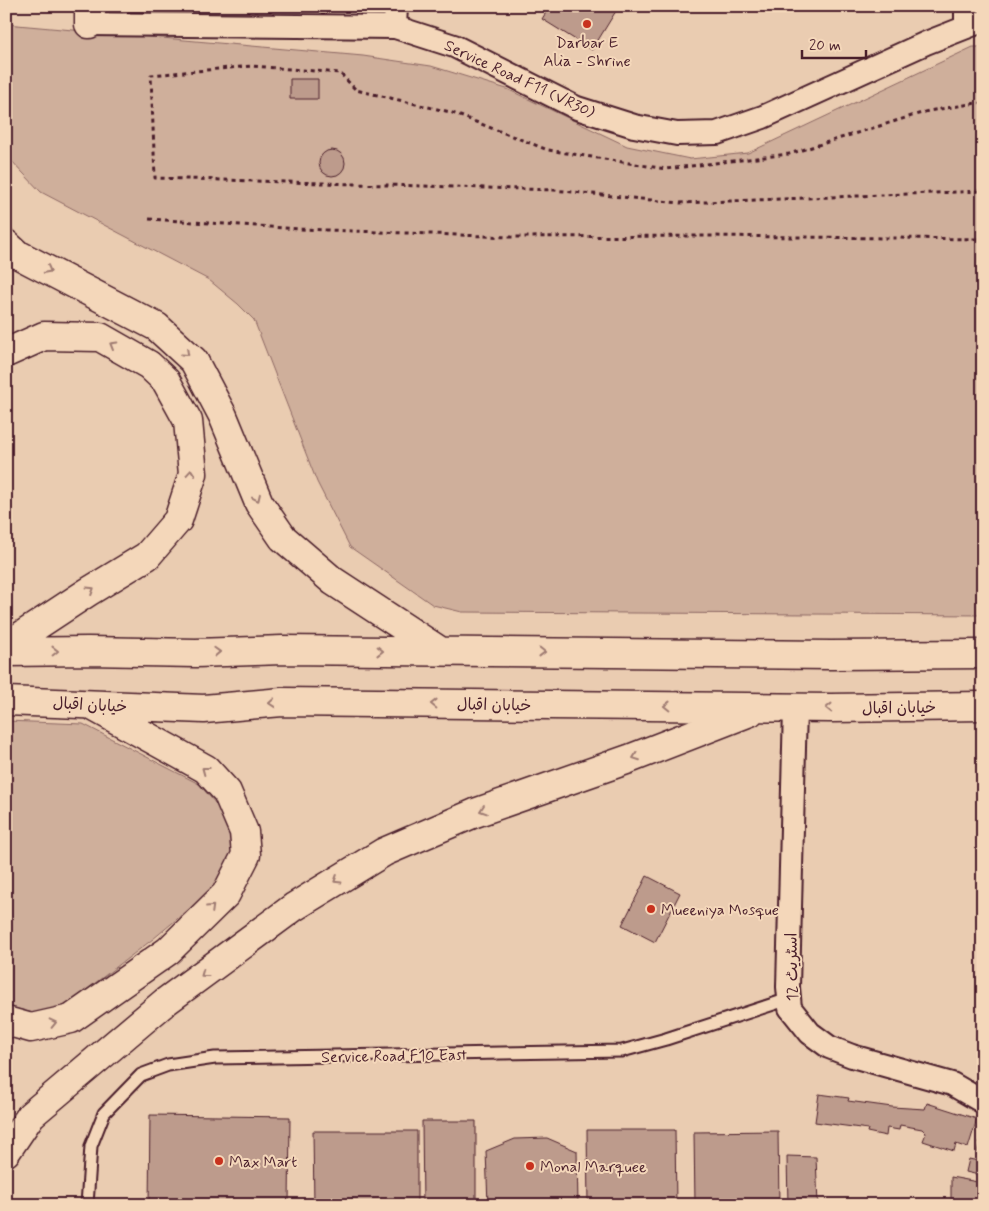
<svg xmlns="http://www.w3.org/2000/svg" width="989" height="1211" font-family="Mynerve,'Playpen Sans Arabic',sans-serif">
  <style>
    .green { fill: #cfaf9b; stroke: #8c6763 }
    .building { fill: #bd9b8c; stroke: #4a1f2b }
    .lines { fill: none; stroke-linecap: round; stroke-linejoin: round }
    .lane-casing { stroke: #4a1f2b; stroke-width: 15 }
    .street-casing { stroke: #4a1f2b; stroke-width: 26 }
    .secondary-casing { stroke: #4a1f2b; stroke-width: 31 }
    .primary-casing { stroke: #4a1f2b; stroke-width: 31 }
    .path { stroke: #4a1f2b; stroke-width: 3; stroke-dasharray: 4 4; stroke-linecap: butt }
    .lane { stroke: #f4d7ba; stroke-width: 11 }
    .street { stroke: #f4d7ba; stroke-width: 22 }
    .secondary { stroke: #f4d7ba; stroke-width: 28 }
    .primary { stroke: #f4d7ba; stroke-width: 28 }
    .oneway { stroke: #9f7b72 }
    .poi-dot { fill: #c8321e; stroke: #f4d7ba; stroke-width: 2 }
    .labels { text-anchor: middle; stroke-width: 4; stroke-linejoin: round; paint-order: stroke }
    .poi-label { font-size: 16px; fill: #4a1f2b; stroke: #f4d7ba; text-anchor: start }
    .street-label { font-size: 16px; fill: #4a1f2b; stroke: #f4d7ba }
  </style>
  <rect width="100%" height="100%" fill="#eaccb1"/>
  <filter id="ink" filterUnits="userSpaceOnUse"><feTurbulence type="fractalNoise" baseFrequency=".02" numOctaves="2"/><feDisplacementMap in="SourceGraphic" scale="10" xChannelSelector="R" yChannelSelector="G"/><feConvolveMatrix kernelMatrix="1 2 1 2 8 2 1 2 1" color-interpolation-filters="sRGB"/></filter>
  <g filter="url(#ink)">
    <path class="green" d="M6 24 363 56 431 66 507 89 627 146 690 159 748 153 973 47H983V615L462 612 433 605 350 547 317 482 254 320 238 304 209 280 41 192 8 157 6 154Z
      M6 721 83 724 199 784 216 804 232 832 233 852 218 885 153 939 65 1006 33 1013 6 1006Z"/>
    <path class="building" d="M550 6H619L592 50 542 19Z
      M290 79H318V99H290Z
      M319 163a13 13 0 1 1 26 0a13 13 0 1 1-26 0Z
      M647 876 680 893 655 942 622 925Z
      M819 1094 849 1098 848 1101 892 1107 925 1109 927 1103 977 1119 968 1148 956 1144 954 1151 923 1141 926 1133 922 1129 900 1125 899 1130 887 1128 886 1136 867 1132 868 1129 815 1122Z
      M150 1115 290 1117 289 1205H149Z
      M422 1121H476V1205H423Z
      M587 1130H675L676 1205H588Z
      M313 1131H417V1205H314Z
      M778 1131 779 1205H695L694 1132Z
      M982 1131 983 1132V1153L977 1152Z
      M547 1138 577 1151 578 1205H488L486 1151 515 1139Z
      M787 1156 816 1157 818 1205H788Z
      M969 1159 983 1162V1176L966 1172Z
      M951 1177 983 1183V1205H951Z"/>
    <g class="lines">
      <g class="lane-casing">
        <path id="lane" d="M87 1205 91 1146 104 1113 141 1075 168 1065 215 1058 622 1051 666 1039 789 999"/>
      </g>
      <g class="street-casing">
        <path id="street" d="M89 24 395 27 454 46 577 108 634 126 677 134 717 133 763 117 926 43 977 23H983
          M395 27 396 6
          M966 27V6
          M795 708 788 987 790 1008 810 1033 829 1047 852 1056 952 1084 983 1102"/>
      </g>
      <g class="secondary-casing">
        <path id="secondary" d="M89 24V6"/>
      </g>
      <g class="primary-casing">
        <path id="primary" d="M6 244 17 254 157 327 194 361 223 416 259 503 283 538 333 581 440 651
          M6 353 44 336 100 337 149 365 166 381 188 421 193 474 178 520 147 556 88 592 6 646
          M6 652 88 651 196 653 282 650 831 655 983 654
          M6 701 204 709 282 702 831 708 983 706
          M6 1021 31 1028 71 1019 168 951 226 894 246 855 244 832 227 792 206 769 94 707
          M6 1152 31 1115 165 1002 294 907 384 852 475 813 629 759 750 712"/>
      </g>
      <path class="path" d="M983 102 928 111 789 154 666 169 548 150 450 112 356 90 340 73 252 66 151 75 155 178 554 190 680 203 983 191
        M149 219 301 229 510 237 707 236 983 239"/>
      <use href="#lane" class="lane"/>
      <use href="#street" class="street"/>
      <use href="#secondary" class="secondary"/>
      <use href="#primary" class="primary"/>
    </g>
    <defs><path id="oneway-chevron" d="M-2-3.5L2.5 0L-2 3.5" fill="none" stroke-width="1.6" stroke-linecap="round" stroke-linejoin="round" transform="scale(1.25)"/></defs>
    <g class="oneway">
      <use href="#oneway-chevron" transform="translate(48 270) rotate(28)"/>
      <use href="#oneway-chevron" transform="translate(113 345) rotate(-150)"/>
      <use href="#oneway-chevron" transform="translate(186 353) rotate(42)"/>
      <use href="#oneway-chevron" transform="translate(191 473) rotate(-85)"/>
      <use href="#oneway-chevron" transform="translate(257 498) rotate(65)"/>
      <use href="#oneway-chevron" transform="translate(91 590) rotate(-32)"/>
      <use href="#oneway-chevron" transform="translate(55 651) rotate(-1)"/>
      <use href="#oneway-chevron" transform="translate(380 651) rotate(1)"/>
      <use href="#oneway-chevron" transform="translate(217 652) rotate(-2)"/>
      <use href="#oneway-chevron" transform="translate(542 652) rotate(1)"/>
      <use href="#oneway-chevron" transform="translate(272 703) rotate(175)"/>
      <use href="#oneway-chevron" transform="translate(434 704) rotate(-179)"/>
      <use href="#oneway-chevron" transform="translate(667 706) rotate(-179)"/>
      <use href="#oneway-chevron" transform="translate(829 708) rotate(-180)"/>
      <use href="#oneway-chevron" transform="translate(636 757) rotate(159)"/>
      <use href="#oneway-chevron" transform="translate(205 770) rotate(-143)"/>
      <use href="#oneway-chevron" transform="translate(483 810) rotate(161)"/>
      <use href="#oneway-chevron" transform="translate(337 880) rotate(148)"/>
      <use href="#oneway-chevron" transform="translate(211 908) rotate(-44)"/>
      <use href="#oneway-chevron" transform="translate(204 974) rotate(144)"/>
      <use href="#oneway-chevron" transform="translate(53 1023) rotate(-13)"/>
    </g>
  </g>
  <g class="poi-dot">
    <circle cx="587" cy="24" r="5"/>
    <circle cx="651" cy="909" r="5"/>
    <circle cx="219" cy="1161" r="5"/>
    <circle cx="530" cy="1166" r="5"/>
  </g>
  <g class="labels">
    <g class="poi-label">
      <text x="587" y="48" text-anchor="middle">Darbar E<tspan x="587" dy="18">Alia - Shrine</tspan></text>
      <text x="661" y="915">Mueeniya Mosque</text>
      <text x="229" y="1167">Max Mart</text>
      <text x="540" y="1172">Monal Marquee</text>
    </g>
    <g class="street-label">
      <text transform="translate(520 78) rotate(25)" y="6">Service Road F11 (VR30)</text>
      <text transform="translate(90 704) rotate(3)" y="6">خیابان اقبال</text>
      <text transform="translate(494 704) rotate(1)" y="6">خیابان اقبال</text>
      <text transform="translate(899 707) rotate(-1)" y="6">خیابان اقبال</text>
      <text transform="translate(791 967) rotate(-91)" y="6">اسٹریٹ 12</text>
      <text transform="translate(394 1055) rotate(-1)" y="6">Service Road F10 East</text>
    </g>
  </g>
  <rect width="989" height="1211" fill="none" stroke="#f4d7ba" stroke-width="25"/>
  <rect x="12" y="12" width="964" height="1186" fill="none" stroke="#4a1f2b" stroke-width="2" filter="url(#ink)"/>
  <path d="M802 50v8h64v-8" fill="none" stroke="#4a1f2b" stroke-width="2.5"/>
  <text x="809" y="50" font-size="15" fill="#4a1f2b" stroke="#f4d7ba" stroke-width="4" paint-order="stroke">20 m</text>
</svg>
